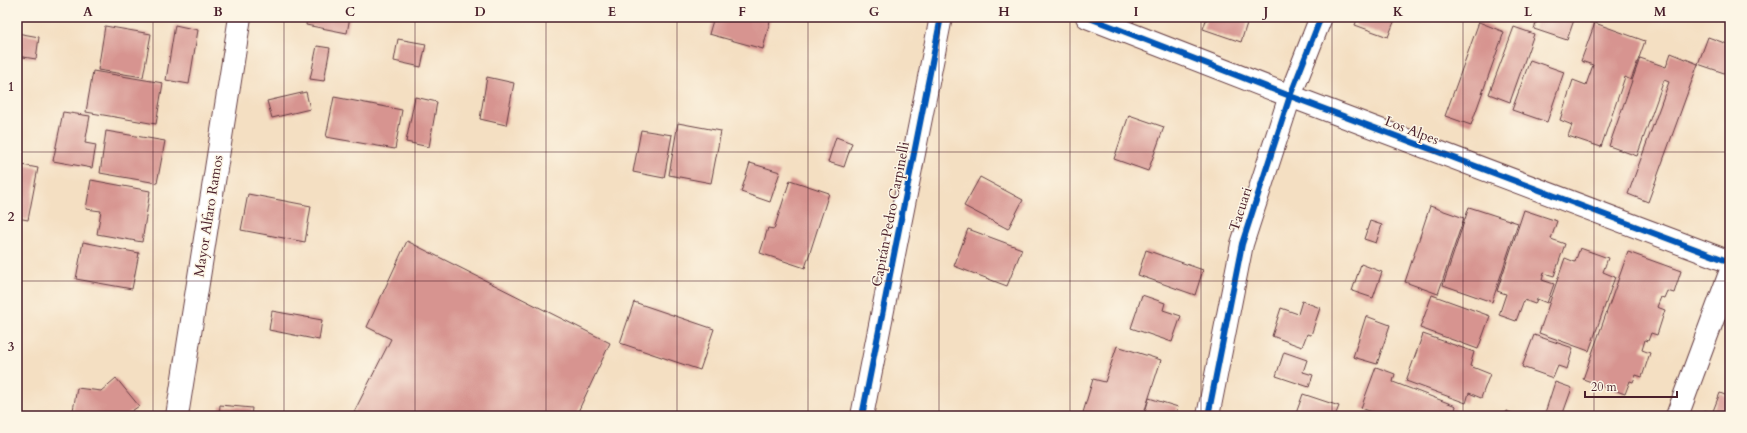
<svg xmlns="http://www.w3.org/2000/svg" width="1747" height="433" font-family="Cardo,serif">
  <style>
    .building { fill: #d79490 }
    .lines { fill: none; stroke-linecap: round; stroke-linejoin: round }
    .minor-casing { stroke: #643c42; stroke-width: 24 }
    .minor { stroke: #fff; stroke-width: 22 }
    .cycleway-casing { stroke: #fcf5e5; stroke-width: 8 }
    .cycleway { stroke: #0057b8; stroke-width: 6 }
    .grid { fill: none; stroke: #4a1f2b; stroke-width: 1; stroke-opacity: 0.55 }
    .labels { text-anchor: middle; stroke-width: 3; stroke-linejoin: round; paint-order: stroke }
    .street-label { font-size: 14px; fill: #4a1f2b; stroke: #fcf5e5 }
    .neatline { fill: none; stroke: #4a1f2b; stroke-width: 1.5 }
    .grid-label { font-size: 13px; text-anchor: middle; font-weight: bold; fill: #4a1f2b }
  </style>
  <rect width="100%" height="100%" fill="#fcf5e5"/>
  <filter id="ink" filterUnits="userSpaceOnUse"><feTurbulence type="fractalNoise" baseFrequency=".025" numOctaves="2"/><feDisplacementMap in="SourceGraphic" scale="8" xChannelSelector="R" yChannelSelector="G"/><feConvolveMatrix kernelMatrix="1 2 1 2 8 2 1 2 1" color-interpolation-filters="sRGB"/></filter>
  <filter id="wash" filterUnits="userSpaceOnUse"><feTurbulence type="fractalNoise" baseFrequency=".012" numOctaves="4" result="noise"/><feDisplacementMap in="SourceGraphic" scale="16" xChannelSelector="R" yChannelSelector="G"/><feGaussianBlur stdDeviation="0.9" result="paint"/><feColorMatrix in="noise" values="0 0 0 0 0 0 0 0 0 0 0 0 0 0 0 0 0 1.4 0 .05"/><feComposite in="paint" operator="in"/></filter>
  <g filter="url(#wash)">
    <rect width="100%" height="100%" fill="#f4dfc2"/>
    <g id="blocks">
      <path class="building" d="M307 17H350L347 33 306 25Z
        M714 17H771L763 49 709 34Z
        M1107 17H1135L1132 26Z
        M1207 17H1249L1241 42 1203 29Z
        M1358 17H1396L1388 37 1355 25Z
        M1538 17H1575L1567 40 1534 29Z
        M1721 17H1730V21Z
        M1479 22 1504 32 1471 125 1445 116Z
        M1595 23 1645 41 1631 80 1625 77 1601 147 1568 136 1572 125 1560 120 1573 80 1586 85 1593 65 1581 61Z
        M175 25 198 30 189 84 166 80Z
        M105 26 151 34 143 77 98 70Z
        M1514 27 1534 34 1510 102 1489 94Z
        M17 33 39 37 36 59 17 56Z
        M1708 37 1730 45V75L1698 64Z
        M398 39 426 44 421 67 394 61Z
        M317 46 330 48 324 81 310 79Z
        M1671 53 1698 64 1648 202 1628 194 1669 82 1664 80 1637 156 1609 146 1640 58 1666 67Z
        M1530 60 1564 72 1547 122 1512 110Z
        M17 66 22 67 18 90H17Z
        M93 71 163 83 156 124 86 112Z
        M487 77 514 83 506 125 480 119Z
        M306 92 310 109 272 118 267 101Z
        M334 97 402 110 395 149 326 137Z
        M415 97 437 102 429 147 406 142Z
        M63 112 90 116 85 143 96 145 92 168 53 161Z
        M1129 115 1164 127 1148 171 1114 159Z
        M678 123 721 131 711 183 669 175Z
        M641 130 672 135 664 178 633 172Z
        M106 131 165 141 157 183 100 173Z
        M836 137 852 143 844 167 828 162Z
        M750 163 780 172 770 202 741 192Z
        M17 164 38 168 28 220 17 218Z
        M980 177 1023 200 1008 229 964 206Z
        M91 180 150 191 142 242 97 234 101 211 86 209Z
        M790 180 829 193 805 268 760 253 768 228 774 229Z
        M248 194 311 206 305 242 241 230Z
        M1430 206 1464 218 1438 294 1405 282Z
        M1469 207 1518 223 1492 302 1443 285Z
        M1524 210 1557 221 1551 239 1565 244 1554 276 1544 273 1542 280 1554 284 1547 303 1537 299 1535 304 1524 300 1516 321 1499 315 1506 294 1497 291Z
        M1370 221 1382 225 1376 243 1364 239Z
        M968 229 1022 249 1007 286 954 266Z
        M407 241 610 343 576 416H362L354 412 391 339 367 327Z
        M83 242 139 253 132 289 76 279Z
        M1580 248 1608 258 1603 272 1615 277 1589 351 1539 333 1565 258 1575 262Z
        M1146 250 1203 270 1195 295 1138 275Z
        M1628 252 1681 271 1674 293 1667 291 1664 298 1661 297 1657 307 1665 310 1657 335 1651 333 1648 341 1645 340 1642 350 1650 353 1642 377 1636 375 1633 382 1630 381 1625 394 1583 379Z
        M1361 264 1382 272 1373 298 1352 291Z
        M1142 295 1165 303 1163 310 1181 316 1172 342 1131 328Z
        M1432 295 1490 316 1478 349 1420 328Z
        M1302 301 1320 308 1311 335 1307 334 1302 347 1272 336 1281 308 1298 314Z
        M634 302 714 329 700 370 620 343Z
        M272 311 322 320 319 340 269 330Z
        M1366 316 1390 325 1377 364 1353 357Z
        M1423 334 1474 352 1470 366 1490 374 1481 398 1469 393 1466 403 1406 381Z
        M1534 335 1573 348 1567 369 1558 366 1553 378 1522 367Z
        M1117 346 1161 360 1143 416H1082L1093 379 1105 382Z
        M1284 352 1307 360 1303 372 1313 375 1309 387 1276 376Z
        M1376 367 1395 374 1393 382 1456 406 1455 410 1466 414V416H1384L1361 408Z
        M116 378 139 406 125 416H72L77 388 101 391Z
        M1555 382 1572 388 1562 416H1544Z
        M1720 393 1730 397V416L1713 411Z
        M1303 394 1339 406 1335 416H1295Z
        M1149 398 1178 407 1175 416H1144Z
        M220 405 252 408 251 416H219Z
        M1704 410 1720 416H1702Z
        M1506 411 1520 416H1505Z
        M271 414 286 415V416H270Z"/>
    </g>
  </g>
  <g filter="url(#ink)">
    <use href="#blocks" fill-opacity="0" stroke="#643c42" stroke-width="1"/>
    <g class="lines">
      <g class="minor-casing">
        <path id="minor" d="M1087 17 1290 96 1730 262
          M177 416 240 17
          M862 416 941 17
          M1208 416 1242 244 1290 96 1321 17
          M1677 416 1730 273"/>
      </g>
      <use href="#minor" class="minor"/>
      <g class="cycleway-casing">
        <path id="cycleway" d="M1087 17 1290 96 1730 262
          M862 416 941 17
          M1208 416 1242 244 1290 96 1321 17"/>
      </g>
      <use href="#cycleway" class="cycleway"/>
    </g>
  </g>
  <path class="grid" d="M153 17V416M284 17V416M415 17V416M546 17V416M677 17V416M808 17V416M939 17V416M1070 17V416M1201 17V416M1332 17V416M1463 17V416M1594 17V416M17 152H1730M17 281H1730"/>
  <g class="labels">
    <g class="street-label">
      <text transform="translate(1412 130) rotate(21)" y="5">Los Alpes</text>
      <text transform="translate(1240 209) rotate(-72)" y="5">Tacuari</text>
      <text transform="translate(890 214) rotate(-79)" y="5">Capitán Pedro Carpinelli</text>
      <text transform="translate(208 216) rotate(-81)" y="5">Mayor Alfaro Ramos</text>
    </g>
  </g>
  <rect width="1747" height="433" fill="none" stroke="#fcf5e5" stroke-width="44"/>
  <path d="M1585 391v6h92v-6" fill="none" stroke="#4a1f2b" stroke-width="2"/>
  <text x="1591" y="391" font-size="12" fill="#4a1f2b" stroke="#fcf5e5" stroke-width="3" paint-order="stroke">20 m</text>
  <rect x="22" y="22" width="1703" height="389" class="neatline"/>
  <g class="grid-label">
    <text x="88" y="16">A</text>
    <text x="218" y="16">B</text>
    <text x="350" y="16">C</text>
    <text x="480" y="16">D</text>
    <text x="612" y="16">E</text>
    <text x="742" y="16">F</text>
    <text x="874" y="16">G</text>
    <text x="1004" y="16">H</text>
    <text x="1136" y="16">I</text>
    <text x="1266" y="16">J</text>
    <text x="1398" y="16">K</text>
    <text x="1528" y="16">L</text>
    <text x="1660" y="16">M</text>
    <text x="11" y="91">1</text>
    <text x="11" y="221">2</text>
    <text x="11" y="351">3</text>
  </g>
</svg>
